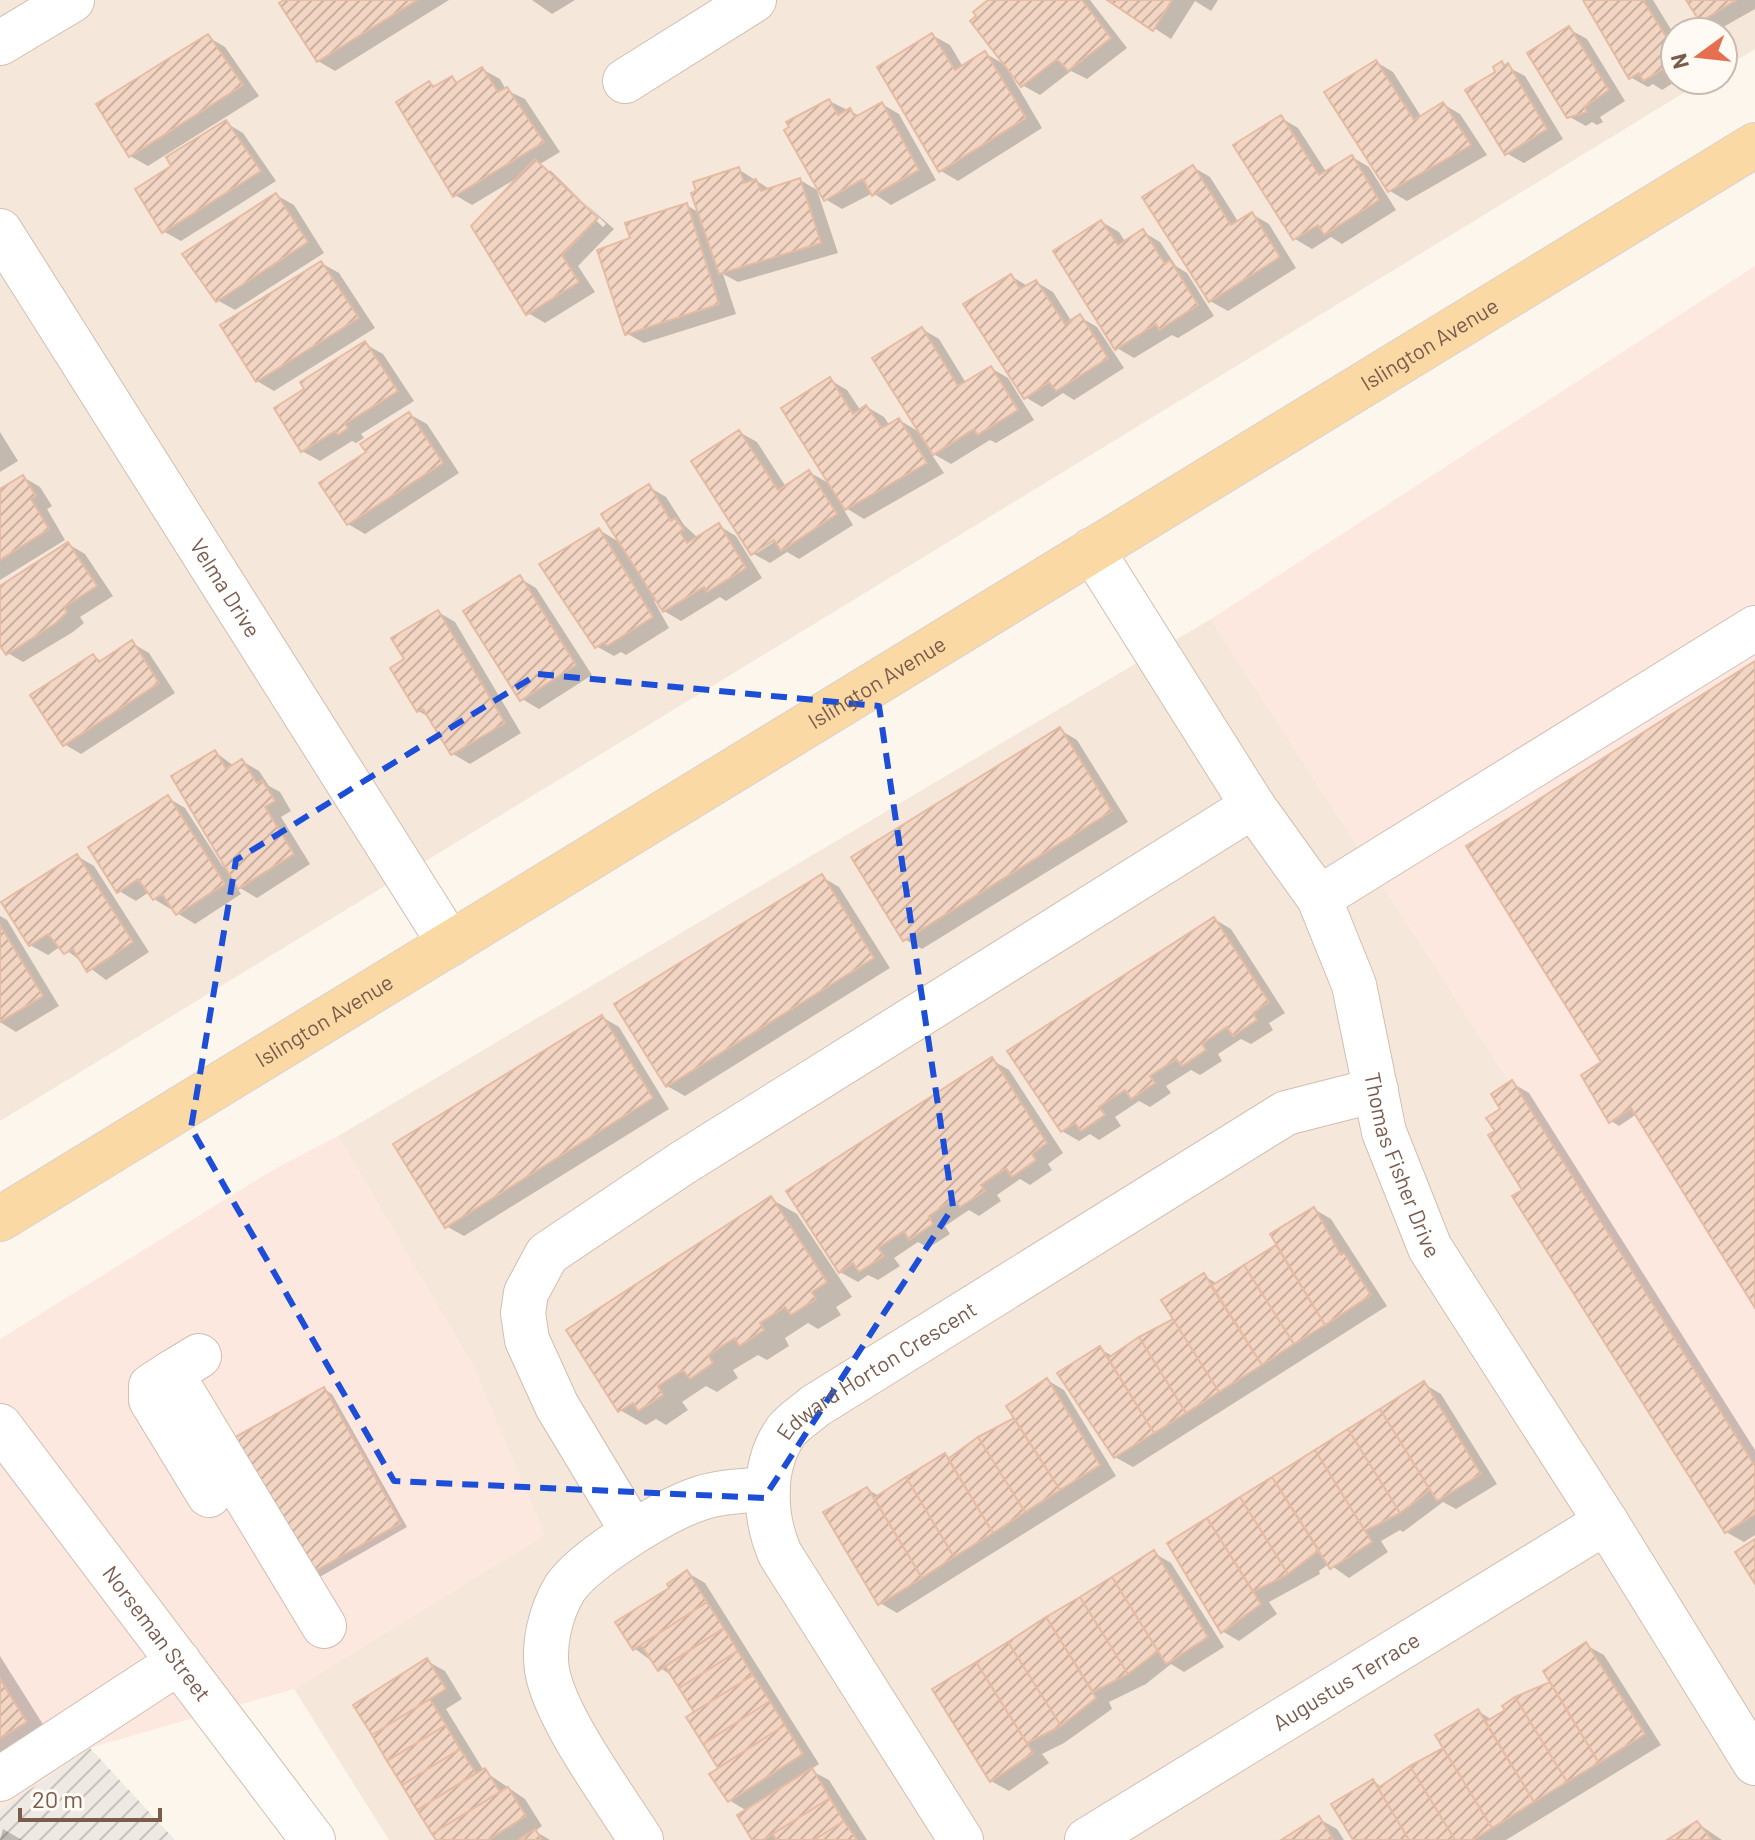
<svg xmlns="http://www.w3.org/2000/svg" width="1755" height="1840" font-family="Barlow,sans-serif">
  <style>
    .residential { fill: #f5e8da }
    .commercial { fill: #fde8e0 }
    .industrial { fill: url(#industrial-furrows) }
    .shadow { fill: #0003; fill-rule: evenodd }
    .building { fill: url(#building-hatch); stroke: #e6bba3; stroke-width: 2 }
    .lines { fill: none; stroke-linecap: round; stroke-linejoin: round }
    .minor-casing { stroke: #d1beb0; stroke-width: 46 }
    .major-casing { stroke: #dad1cd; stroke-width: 46 }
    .minor { stroke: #fff; stroke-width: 44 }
    .major { stroke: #fbd9a5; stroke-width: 44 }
    .marked { fill: none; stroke: #1d4ed8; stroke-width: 6; stroke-dasharray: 16 10; stroke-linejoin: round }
    .labels { text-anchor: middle; stroke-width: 6; stroke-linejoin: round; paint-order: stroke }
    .street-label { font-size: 22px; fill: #7a5c4d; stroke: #fffaf3 }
  </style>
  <defs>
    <pattern id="industrial-furrows" width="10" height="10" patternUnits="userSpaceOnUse" patternTransform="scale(2)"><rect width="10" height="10" fill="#efe9e4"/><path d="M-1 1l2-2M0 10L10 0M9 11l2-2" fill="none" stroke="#c7c0bb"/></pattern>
    <pattern id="building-hatch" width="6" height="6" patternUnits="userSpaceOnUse" patternTransform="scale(2)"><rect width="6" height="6" fill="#f3d5c3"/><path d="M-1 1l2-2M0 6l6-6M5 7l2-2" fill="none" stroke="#cab0a1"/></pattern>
  </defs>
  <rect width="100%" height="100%" fill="#fdf6ec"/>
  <path class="residential" d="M0 0H1755V49L1723 69V32H1675V80H1705L0 1121Z
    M1211 619 1755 1462V1840H389L294 1689 544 1535 474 1368 338 1136Z"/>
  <path class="commercial" d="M1755 266V1462L1211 619Z
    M338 1136 474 1368 544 1535 294 1689 90 1748 0 1810V1339L271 1171Z"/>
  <path class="industrial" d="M90 1748 175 1840H0V1810Z"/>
  <path class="shadow" d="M287 0H449L335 71 318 61Z
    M532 0H575L552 14Z
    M991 0H1090L1127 48 1087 79 1071 71 1040 95 1022 85Z
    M1111 0H1218L1211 11 1195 1 1171 39Z
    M1585 0H1653L1675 36 1678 80 1662 90 1653 84 1648 87 1630 77Z
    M1689 0H1755V9L1718 30 1701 20Z
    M1569 29 1587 39 1625 101 1600 117 1603 122 1597 125 1592 122 1586 126 1568 116Z
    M932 35 950 45 963 67 985 53 1005 65 1042 128 958 181 941 171Z
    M208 37 225 47 259 96 148 166 130 156Z
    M1376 62 1393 72 1422 118 1443 104 1460 114 1487 155 1407 201 1390 191 1327 93Z
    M1502 64 1525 76 1563 139 1524 163 1506 153 1497 72Z
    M482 69 500 79 506 90 525 99 560 152 540 164 614 229 578 266 595 292 545 323 528 313 517 178 472 205 455 195 429 83 437 87 452 78 459 83ZM550 170 606 224 603 227 547 173Z
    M829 101 860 116 882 104 899 114 936 180 891 205 873 193 842 209 825 199 786 130 792 121Z
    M1281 118 1298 128 1327 173 1352 157 1369 167 1396 210 1342 244 1331 237 1312 249 1295 239Z
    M226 123 243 133 276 181 181 241 163 231 174 167Z
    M1193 167 1210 177 1239 223 1252 214 1269 224 1296 268 1228 311 1210 301Z
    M738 169 771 190 800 180 817 190 838 253 738 282 723 274 736 314 644 343 626 333 633 240 686 205 700 213Z
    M276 195 294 205 324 253 235 310 217 300Z
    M1102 222 1119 232 1126 243 1143 232 1160 242 1176 266 1187 273 1214 316 1178 338 1172 335 1134 358 1117 348Z
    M321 263 339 273 375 328 274 391 257 381Z
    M1011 276 1029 287 1036 282 1053 292 1072 322 1080 317 1097 327 1124 368 1074 400 1063 393 1042 407 1025 397Z
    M922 329 939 339 966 383 991 368 1008 378 1034 420 996 443 990 440 951 464 930 452 944 473 864 519 841 505 853 525 799 559 787 552 770 563 752 553 739 432 757 442 786 487 809 472 832 485 830 380 847 390 861 411 867 407 884 417 890 426 899 420 921 433ZM781 533 783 536 757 553V548Z
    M365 344 383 354 414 401 361 434 364 438 356 443 352 441 320 461 302 451 307 389Z
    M409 414 427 424 459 473 365 534 348 524 369 453Z
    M0 432 18 461 0 472Z
    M23 477 40 487 52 506 47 509 65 540 0 580V491Z
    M649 487 666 497 684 525 698 538 719 526 736 536 762 578 726 601 720 597 681 621 664 611 657 599 654 601 669 628 626 655 621 652 614 656 596 646 599 530 621 543Z
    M68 544 85 554 113 596 80 617 84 623 73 632 23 662 6 652 0 642V588Z
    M519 578 536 588 592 675 539 709 522 699Z
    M438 612 455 622 521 733 470 764 453 754 431 718 418 711 407 659Z
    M132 643 149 653 175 693 81 754 64 744 93 656 103 662Z
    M1755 663V1304L1637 1114 1619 1126 1611 1121 1604 1062Z
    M1060 730 1077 740 1128 822 922 949 904 939Z
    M215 752 234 766 242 761 259 771 269 786 280 792 291 811 281 817 310 864 257 898 235 885 241 894 195 924 154 899 149 892 136 901 119 891 168 798 185 808 223 867 226 865Z
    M77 856 94 866 149 952 106 980 61 946 48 955 30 945Z
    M822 877 839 887 890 968 685 1096 667 1086Z
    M0 916 7 920 59 1006 16 1032 0 1022Z
    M1214 919 1231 929 1285 1013 1269 1023 1273 1030 1251 1044 1241 1039 1218 1054 1222 1061 1200 1075 1191 1070 1166 1086 1171 1093 1150 1107 1139 1101 1115 1117 1121 1126 1099 1140 1090 1134 1079 1141 1062 1131Z
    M602 1017 619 1027 669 1109 464 1236 446 1226Z
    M992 1060 1009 1070 1063 1153 1048 1164 1052 1170 1030 1185 1020 1179 997 1195 1001 1201 979 1216 969 1210 945 1226 950 1234 928 1248 918 1242 894 1258 900 1266 878 1280 868 1275 858 1282 840 1272Z
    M1512 1083 1529 1093 1755 1450V1535L1744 1542 1726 1532 1525 1190 1498 1132Z
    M771 1199 797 1214 852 1297 836 1307 841 1315 818 1329 808 1323 785 1338 789 1346 767 1360 758 1355 733 1370 738 1378 717 1392 706 1386 682 1402 688 1410 666 1425 656 1419 646 1425 620 1410Z
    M1314 1209 1331 1219 1387 1306 1133 1467 1115 1457 1100 1349 1114 1357 1176 1319 1204 1276 1218 1284 1279 1245Z
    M1047 1380 1064 1390 1116 1476 897 1613 880 1603 867 1489 879 1496 945 1455 952 1459 1017 1418Z
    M1424 1384 1441 1394 1497 1484 1456 1509 1443 1502 1403 1532 1400 1530 1381 1541 1388 1552 1349 1578 1329 1564 1319 1571 1320 1574 1269 1602 1277 1614 1239 1641 1222 1631 1169 1544Z
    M324 1389 332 1394 407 1527 318 1578 310 1573Z
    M1154 1553 1171 1563 1224 1647 1184 1672 1171 1664 1146 1684 1109 1702 1112 1709 1064 1743 1042 1754 1049 1763 1009 1791 991 1781 935 1690Z
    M688 1573 705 1583 819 1764 810 1770 829 1780 867 1840H755L747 1811 729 1800 721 1768 689 1718 697 1712 677 1680 634 1648 672 1588Z
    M1586 1645 1604 1655 1661 1745 1506 1840H1356L1373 1781 1383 1788 1446 1749 1478 1711 1492 1720 1553 1683Z
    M0 1656 51 1737 0 1769Z
    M427 1661 445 1671 462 1699 446 1709 484 1771 525 1799 542 1826 535 1831 550 1840H439L356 1706Z
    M1319 1819 1337 1829 1344 1840H1285Z
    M1697 1823 1722 1840H1670Z
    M3 1829 22 1840H0Z"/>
  <path class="building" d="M284 0H417L317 62 279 3Z
    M988 0H1082L1111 38 1068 71 1057 59 1021 87 970 21 976 16 973 12Z
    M1107 0H1172L1153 31Z
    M1583 0H1643L1674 49 1670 52 1675 62 1643 81 1639 73 1629 79Z
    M1686 0H1736L1700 22Z
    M1569 26 1609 90 1584 107 1587 112 1567 118 1527 53Z
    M932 33 955 70 985 51 1026 118 939 172 877 67Z
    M208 34 243 85 129 157 96 104Z
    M1376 60 1414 120 1443 102 1471 145 1388 192 1324 92Z
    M1502 61 1504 66 1508 63 1547 129 1505 155 1465 90 1495 72 1493 67Z
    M482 67 498 92 507 87 544 142 453 197 396 102 429 81 433 87 452 76 456 83Z
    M829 99 838 115 850 108 855 117 882 102 919 170 872 196 863 179 824 201 784 130 789 127 786 122Z
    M1281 115 1319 175 1352 155 1379 200 1324 235 1318 225 1293 240 1233 145Z
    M226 120 261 171 162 233 135 189 171 166 166 157Z
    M535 159 598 218 562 255 579 282 526 315 471 226Z
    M1193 165 1231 225 1252 212 1280 257 1209 302 1142 197Z
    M739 167 744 183 756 179 761 191 800 178 821 243 719 274 691 193 696 191 693 182Z
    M276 193 308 242 216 302 182 254Z
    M687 203 719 304 625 335 597 250 630 238 625 223Z
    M1101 220 1118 245 1143 229 1165 264 1170 260 1198 305 1159 330 1156 324 1115 350 1053 251Z
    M321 261 359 318 256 382 220 325Z
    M1011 274 1020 289 1036 280 1065 324 1080 314 1108 358 1056 391 1049 382 1024 399 963 304Z
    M922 327 958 386 991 366 1018 410 977 435 974 429 933 455 872 358Z
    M365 341 398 391 345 424 348 428 338 435 335 431 301 452 274 408 304 389 300 382Z
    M830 377 853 414 866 405 882 428 899 418 927 463 845 510 781 408Z
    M409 412 443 463 347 525 319 483 366 452 360 444Z
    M739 430 778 490 809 470 837 514 781 551 774 540 751 555 691 461Z
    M23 475 36 496 31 499 49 529 0 560V489Z
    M649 484 671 521 675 518 684 530 680 532 687 543 719 523 746 568 707 592 704 587 663 612 601 514Z
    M599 528 653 617 607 646 604 642 595 648 539 564Z
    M68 542 97 586 64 607 67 612 56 623 6 655 0 646V586Z
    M520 575 576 665 520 701 463 611Z
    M438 610 505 723 451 755 423 709 417 712 390 668 404 659 391 638Z
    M132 640 159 683 63 746 30 695 93 654 99 662Z
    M1755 661V1308L1631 1108 1609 1123 1581 1075 1601 1062 1466 846Z
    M1060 727 1112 811 903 941 851 857Z
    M215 750 226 769 242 759 257 783 262 780 275 801 265 807 294 854 238 889 171 776Z
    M168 795 225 884 176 915 162 894 153 900 138 879 117 893 88 847Z
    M77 854 133 942 87 972 73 949 64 954 48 934 29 946 1 902Z
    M822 874 874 958 666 1087 614 1004Z
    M1214 917 1269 1002 1253 1013 1257 1020 1233 1036 1227 1027 1202 1044 1206 1050 1182 1066 1176 1059 1150 1076 1155 1083 1131 1099 1125 1090 1099 1107 1105 1115 1081 1131 1075 1123 1061 1132 1007 1051Z
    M0 925 43 996 0 1022Z
    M602 1015 653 1098 445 1228 393 1144Z
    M992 1057 1047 1143 1032 1154 1036 1160 1012 1177 1006 1168 981 1185 985 1191 960 1207 954 1199 929 1216 933 1224 909 1240 904 1231 878 1248 884 1256 859 1272 853 1263 839 1273 786 1191Z
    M1512 1080 1755 1466V1514L1725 1533 1512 1196 1522 1190 1488 1135 1495 1131 1486 1118 1500 1109 1491 1094Z
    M771 1196 827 1282 812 1292 816 1299 791 1315 785 1307 760 1323 764 1330 739 1346 735 1338 708 1355 713 1363 690 1379 683 1370 658 1386 663 1395 638 1411 633 1403 618 1412 566 1330Z
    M1314 1207 1341 1255 1344 1253 1371 1295 1325 1325 1270 1234Z
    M1276 1245 1325 1325 1294 1344 1244 1265Z
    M1244 1265 1294 1344 1262 1365 1211 1286Z
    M1204 1273 1262 1365 1219 1392 1161 1300Z
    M1173 1319 1219 1392 1186 1413 1139 1337Z
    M1139 1337 1186 1413 1154 1433 1108 1358Z
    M1100 1346 1154 1433 1114 1458 1057 1373Z
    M1047 1378 1100 1465 1060 1490 1006 1406Z
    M1424 1381 1481 1474 1437 1501 1380 1409Z
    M324 1387 401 1523 308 1575 232 1439Z
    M1380 1409 1430 1490 1400 1513 1348 1429Z
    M1014 1418 1060 1490 1025 1512 978 1437Z
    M1348 1429 1400 1513 1365 1531 1315 1450Z
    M978 1437 1025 1512 993 1533 948 1459Z
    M1315 1450 1372 1542 1330 1569 1272 1477Z
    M945 1453 993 1533 954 1557 906 1477Z
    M906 1477 954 1557 922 1578 874 1498Z
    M1272 1477 1319 1550 1288 1574 1240 1497Z
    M867 1487 922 1578 878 1605 823 1512Z
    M1240 1497 1288 1574 1253 1592 1207 1518Z
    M1207 1518 1261 1604 1221 1633 1167 1543Z
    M1755 1539V1584L1735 1552Z
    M1154 1550 1208 1637 1166 1664 1112 1577Z
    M687 1570 707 1602 633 1650 615 1622 669 1588 667 1584Z
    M1112 1577 1158 1651 1128 1674 1080 1597Z
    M1080 1597 1128 1674 1093 1692 1046 1617Z
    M707 1602 724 1628 658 1671 641 1645Z
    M1046 1617 1096 1698 1061 1726 1008 1642Z
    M724 1628 738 1651 679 1688 665 1666Z
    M1008 1642 1061 1726 1027 1743 976 1662Z
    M1586 1642 1645 1734 1599 1763 1543 1671Z
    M738 1651 753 1675 694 1712 679 1688Z
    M427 1658 446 1689 372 1735 353 1705Z
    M976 1662 1033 1753 990 1782 932 1689Z
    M753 1675 770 1701 703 1744 686 1717Z
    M0 1679 27 1722 0 1738Z
    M1550 1682 1599 1763 1567 1782 1515 1697Z
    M1515 1697 1567 1782 1534 1802 1485 1722 1505 1710 1502 1706Z
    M430 1699 446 1725 387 1761 372 1735Z
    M770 1701 785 1725 718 1768 703 1744Z
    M1478 1709 1534 1802 1492 1828 1435 1735Z
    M446 1725 460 1749 402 1785 387 1761Z
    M785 1725 803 1754 728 1802 709 1774Z
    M1443 1748 1492 1828 1473 1840H1455L1410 1766Z
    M460 1749 476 1773 417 1810 402 1785Z
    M1410 1766 1455 1840H1409L1378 1788Z
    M485 1768 500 1792 432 1834 417 1810Z
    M812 1768 830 1798 763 1840H752L737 1815Z
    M1373 1779 1378 1788 1409 1840H1353L1331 1804Z
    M508 1787 526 1816 488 1840H436L432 1834Z
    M830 1798 844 1821 814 1840H776L773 1834Z
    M1319 1816 1334 1840H1281Z
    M844 1821 857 1840H814Z
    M1697 1821 1712 1840H1667Z
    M535 1829 542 1840H518Z"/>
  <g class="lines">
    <g class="minor-casing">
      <g id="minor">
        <path d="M0 43 72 0"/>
        <path d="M625 81 754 0"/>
        <path id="s1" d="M0 231 450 944"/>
        <path id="s2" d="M1092 550 1253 806 1319 898 1354 985 1384 1132 1430 1248 1606 1522 1755 1763"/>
        <path d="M1319 898 1755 628"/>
        <path d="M199 1356 171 1373 324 1626"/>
        <path d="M171 1373 151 1386V1400L209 1495"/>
        <path id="s3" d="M0 1426 313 1840"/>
        <path d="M633 1532 557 1406 527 1340 523 1313 526 1293 547 1254 681 1164 1253 806"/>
        <path d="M0 1779 179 1662"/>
        <path d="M641 1840C614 1797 555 1718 547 1670 543 1643 551 1611 565 1588 586 1558 666 1509 701 1498 722 1491 746 1491 768 1489"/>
        <path id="s4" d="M961 1840 780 1554C764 1517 761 1467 786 1431 793 1422 806 1414 815 1406L1286 1113 1376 1090"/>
        <path id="s5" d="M1087 1840 1606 1522"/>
      </g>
    </g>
    <g class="major-casing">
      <g id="major">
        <path id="s6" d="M0 1219 1755 145"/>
      </g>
    </g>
    <use href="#minor" class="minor"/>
    <use href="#major" class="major"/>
  </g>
  <path class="marked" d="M538 674 879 706 953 1207 764 1498 394 1481 191 1128 236 860Z"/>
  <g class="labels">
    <g class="street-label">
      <text dy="8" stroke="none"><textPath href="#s6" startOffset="1676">Islington Avenue</textPath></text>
      <text dy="8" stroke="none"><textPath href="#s1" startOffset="422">Velma Drive</textPath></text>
      <text dy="8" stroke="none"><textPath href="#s6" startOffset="1028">Islington Avenue</textPath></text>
      <text dy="8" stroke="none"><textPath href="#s6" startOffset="380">Islington Avenue</textPath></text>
      <text dy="8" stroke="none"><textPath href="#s2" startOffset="696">Thomas Fisher Drive</textPath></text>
      <text dy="8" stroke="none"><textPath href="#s4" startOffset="576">Edward Horton Crescent</textPath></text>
      <text dy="8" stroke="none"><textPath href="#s3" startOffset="260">Norseman Street</textPath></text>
      <text dy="8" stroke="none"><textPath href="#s5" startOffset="304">Augustus Terrace</textPath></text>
    </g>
  </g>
  <g transform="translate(1699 56) rotate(255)"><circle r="38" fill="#fffaf3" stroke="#cabbb1" stroke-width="2"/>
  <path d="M0-6L14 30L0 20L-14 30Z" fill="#e76f51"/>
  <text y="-12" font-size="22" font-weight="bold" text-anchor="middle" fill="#7a5c4d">N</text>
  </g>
  <path d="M20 1808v12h140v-12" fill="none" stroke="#7a5c4d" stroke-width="4"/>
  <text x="32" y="1808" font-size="24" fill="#7a5c4d" stroke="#fffaf3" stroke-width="6" paint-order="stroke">20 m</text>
</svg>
